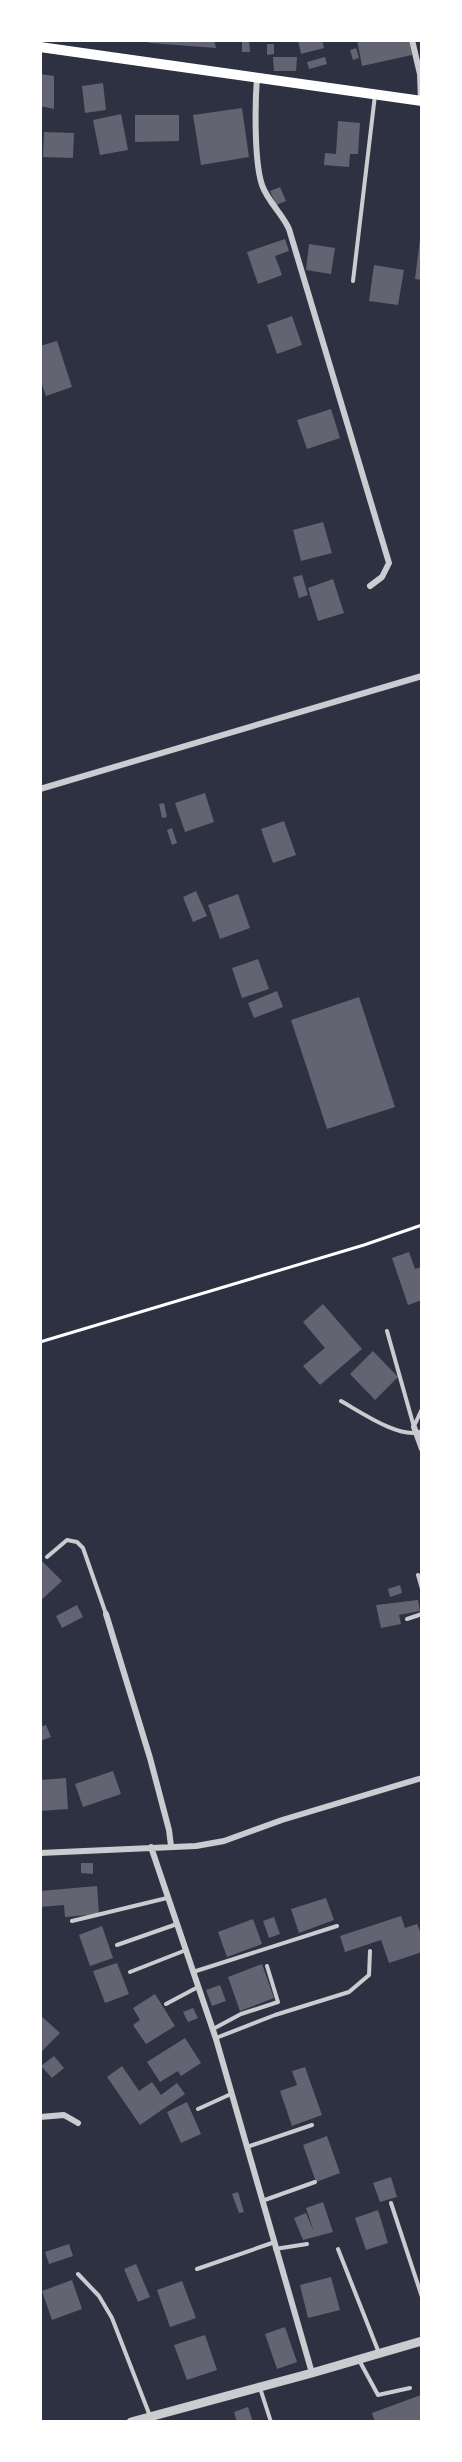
<svg xmlns="http://www.w3.org/2000/svg" width="462" height="2462" font-family="Mulish,sans-serif">
  <style>
    .building { fill: #626471 }
    .lines { fill: none; stroke-linecap: round; stroke-linejoin: round }
    .path { stroke: #fff; stroke-width: 3 }
    .service { stroke: #caccd0; stroke-width: 4 }
    .minor { stroke: #caccd0; stroke-width: 6 }
    .tertiary { stroke: #caccd0; stroke-width: 9 }
    .secondary { stroke: #fff; stroke-width: 10 }
  </style>
  <rect width="100%" height="100%" fill="#2d3142"/>
  <path class="building" d="M141 40H214L216 48 150 43Z
    M242 40H249L250 52H242Z
    M298 40H322L324 48 301 54Z
    M357 40H409L412 55 362 66Z
    M267 44H274V54L267 55Z
    M356 48 359 58 353 60 350 50Z
    M273 57H297L296 71H274Z
    M325 57 327 64 309 69 307 62Z
    M40 74 54 76V109L40 106Z
    M103 83 106 110 85 113 82 86Z
    M242 108 249 157 201 165 193 115Z
    M121 114 128 150 100 155 93 120Z
    M135 115H179V141L135 142Z
    M338 121 360 123 358 154H350L349 167 324 165 325 153 336 154Z
    M44 132 74 133 73 158 43 157Z
    M280 187 286 201 276 205 270 191Z
    M285 239 289 251 275 256 282 275 258 284 247 252Z
    M420 239H422V280L415 279Z
    M309 244 335 248 331 274 306 270Z
    M374 265 404 270 398 305 369 301Z
    M292 316 302 345 277 354 267 325Z
    M57 341 72 387 46 396 40 379V346Z
    M331 409 340 438 307 449 297 420Z
    M323 522 332 553 301 561 293 530Z
    M302 575 308 595 299 598 293 577Z
    M333 579 344 613 318 621 308 588Z
    M205 793 214 822 185 832 175 803Z
    M164 803 167 817 162 818 159 804Z
    M284 821 296 855 273 863 261 829Z
    M172 828 177 843 172 845 167 830Z
    M196 891 207 916 193 922 183 897Z
    M238 894 250 928 220 939 208 905Z
    M258 959 269 989 242 998 232 968Z
    M277 991 283 1007 254 1018 248 1003Z
    M359 997 395 1107 327 1129 291 1020Z
    M409 1252 415 1269 422 1267V1300L408 1305 392 1258Z
    M323 1304 362 1349 320 1385 303 1366 325 1348 303 1322Z
    M373 1351 398 1377 375 1400 350 1374Z
    M40 1559 62 1581 40 1601Z
    M400 1585 402 1593 390 1597 388 1589Z
    M418 1600 420 1611 399 1615 401 1624 381 1628 376 1605Z
    M77 1605 83 1617 62 1628 56 1616Z
    M46 1725 51 1737 40 1741V1727Z
    M113 1771 121 1794 83 1807 75 1784Z
    M66 1778 68 1809 40 1811V1780Z
    M81 1863H93V1874L81 1873Z
    M97 1886 99 1914 65 1917 64 1905 40 1907V1891Z
    M326 1898 334 1920 299 1933 291 1909Z
    M401 1916 405 1928 417 1924 422 1936V1952L389 1963 381 1940 345 1952 340 1936Z
    M274 1917 280 1934 269 1938 263 1921Z
    M253 1919 262 1944 227 1957 218 1932Z
    M102 1926 113 1958 90 1966 79 1935Z
    M117 1963 129 1994 105 2003 93 1971Z
    M262 1964 274 1998 240 2011 228 1977Z
    M220 1985 226 2001 212 2006 206 1990Z
    M155 1994 175 2026 146 2044 133 2025 140 2020 133 2008Z
    M193 2008 198 2018 188 2022 183 2012Z
    M40 2015 60 2033 40 2053Z
    M185 2038 201 2063 181 2076 178 2071 160 2082 147 2062Z
    M54 2056 64 2068 52 2078 41 2066Z
    M122 2066 139 2091 152 2082 161 2095 177 2083 185 2094 140 2125 107 2077Z
    M305 2067 322 2115 292 2126 280 2091 297 2085 292 2071Z
    M187 2102 201 2134 181 2143 167 2112Z
    M327 2136 340 2173 316 2182 303 2145Z
    M391 2177 397 2197 380 2202 373 2183Z
    M238 2192 244 2212 239 2213 232 2194Z
    M323 2202 333 2232 303 2240 294 2218 306 2213 314 2232 306 2208Z
    M378 2210 388 2243 366 2250 355 2218Z
    M69 2244 73 2256 49 2264 45 2252Z
    M136 2264 150 2297 138 2302 124 2269Z
    M331 2277 340 2310 308 2318 300 2285Z
    M72 2280 82 2309 52 2320 42 2291Z
    M182 2281 196 2318 170 2327 157 2290Z
    M285 2327 297 2362 277 2369 265 2334Z
    M205 2335 217 2370 187 2380 174 2345Z
    M421 2395 422 2422H375L372 2413Z
    M248 2407 253 2422H237L234 2412Z"/>
  <g class="lines">
    <path class="path" d="M40 1342 364 1245 422 1225"/>
    <path class="service" d="M353 281 375 95
      M387 1331 414 1427
      M341 1401C359 1411 402 1441 422 1431
      M415 1424 422 1409
      M47 1557 67 1540 77 1542 83 1548 106 1614
      M418 1575 422 1589
      M407 1619 422 1614
      M72 1921 167 1898
      M117 1945 177 1924
      M130 1972 186 1950
      M193 1972 337 1926
      M166 2004 198 1987
      M213 2029 241 2014 278 2002 267 1966
      M216 2038 275 2015 349 1992 369 1975 370 1951
      M198 2109 231 2094
      M247 2147 312 2125
      M262 2201 315 2182
      M391 2203 422 2297
      M275 2249 307 2244
      M338 2249 379 2353
      M197 2269 272 2243
      M78 2274 99 2296 112 2318 150 2416
      M359 2360 378 2395 410 2388
      M260 2388 271 2422"/>
    <path class="minor" d="M412 40 420 74 421 101
      M257 77C255 103 254 161 262 185 268 202 282 213 289 229L389 563 382 577 370 586
      M40 789 422 676
      M414 1427 422 1449
      M106 1614 150 1758 169 1830 171 1846
      M151 1847 216 2039 312 2373
      M40 1853 196 1846 224 1841 282 1820 422 1778
      M40 2117 64 2115 78 2123"/>
    <path class="tertiary" d="M131 2422 312 2373 422 2341"/>
    <path class="secondary" d="M40 47 422 101"/>
  </g>
  <rect width="462" height="2462" fill="none" stroke="#ffffff" stroke-width="84"/>
</svg>
